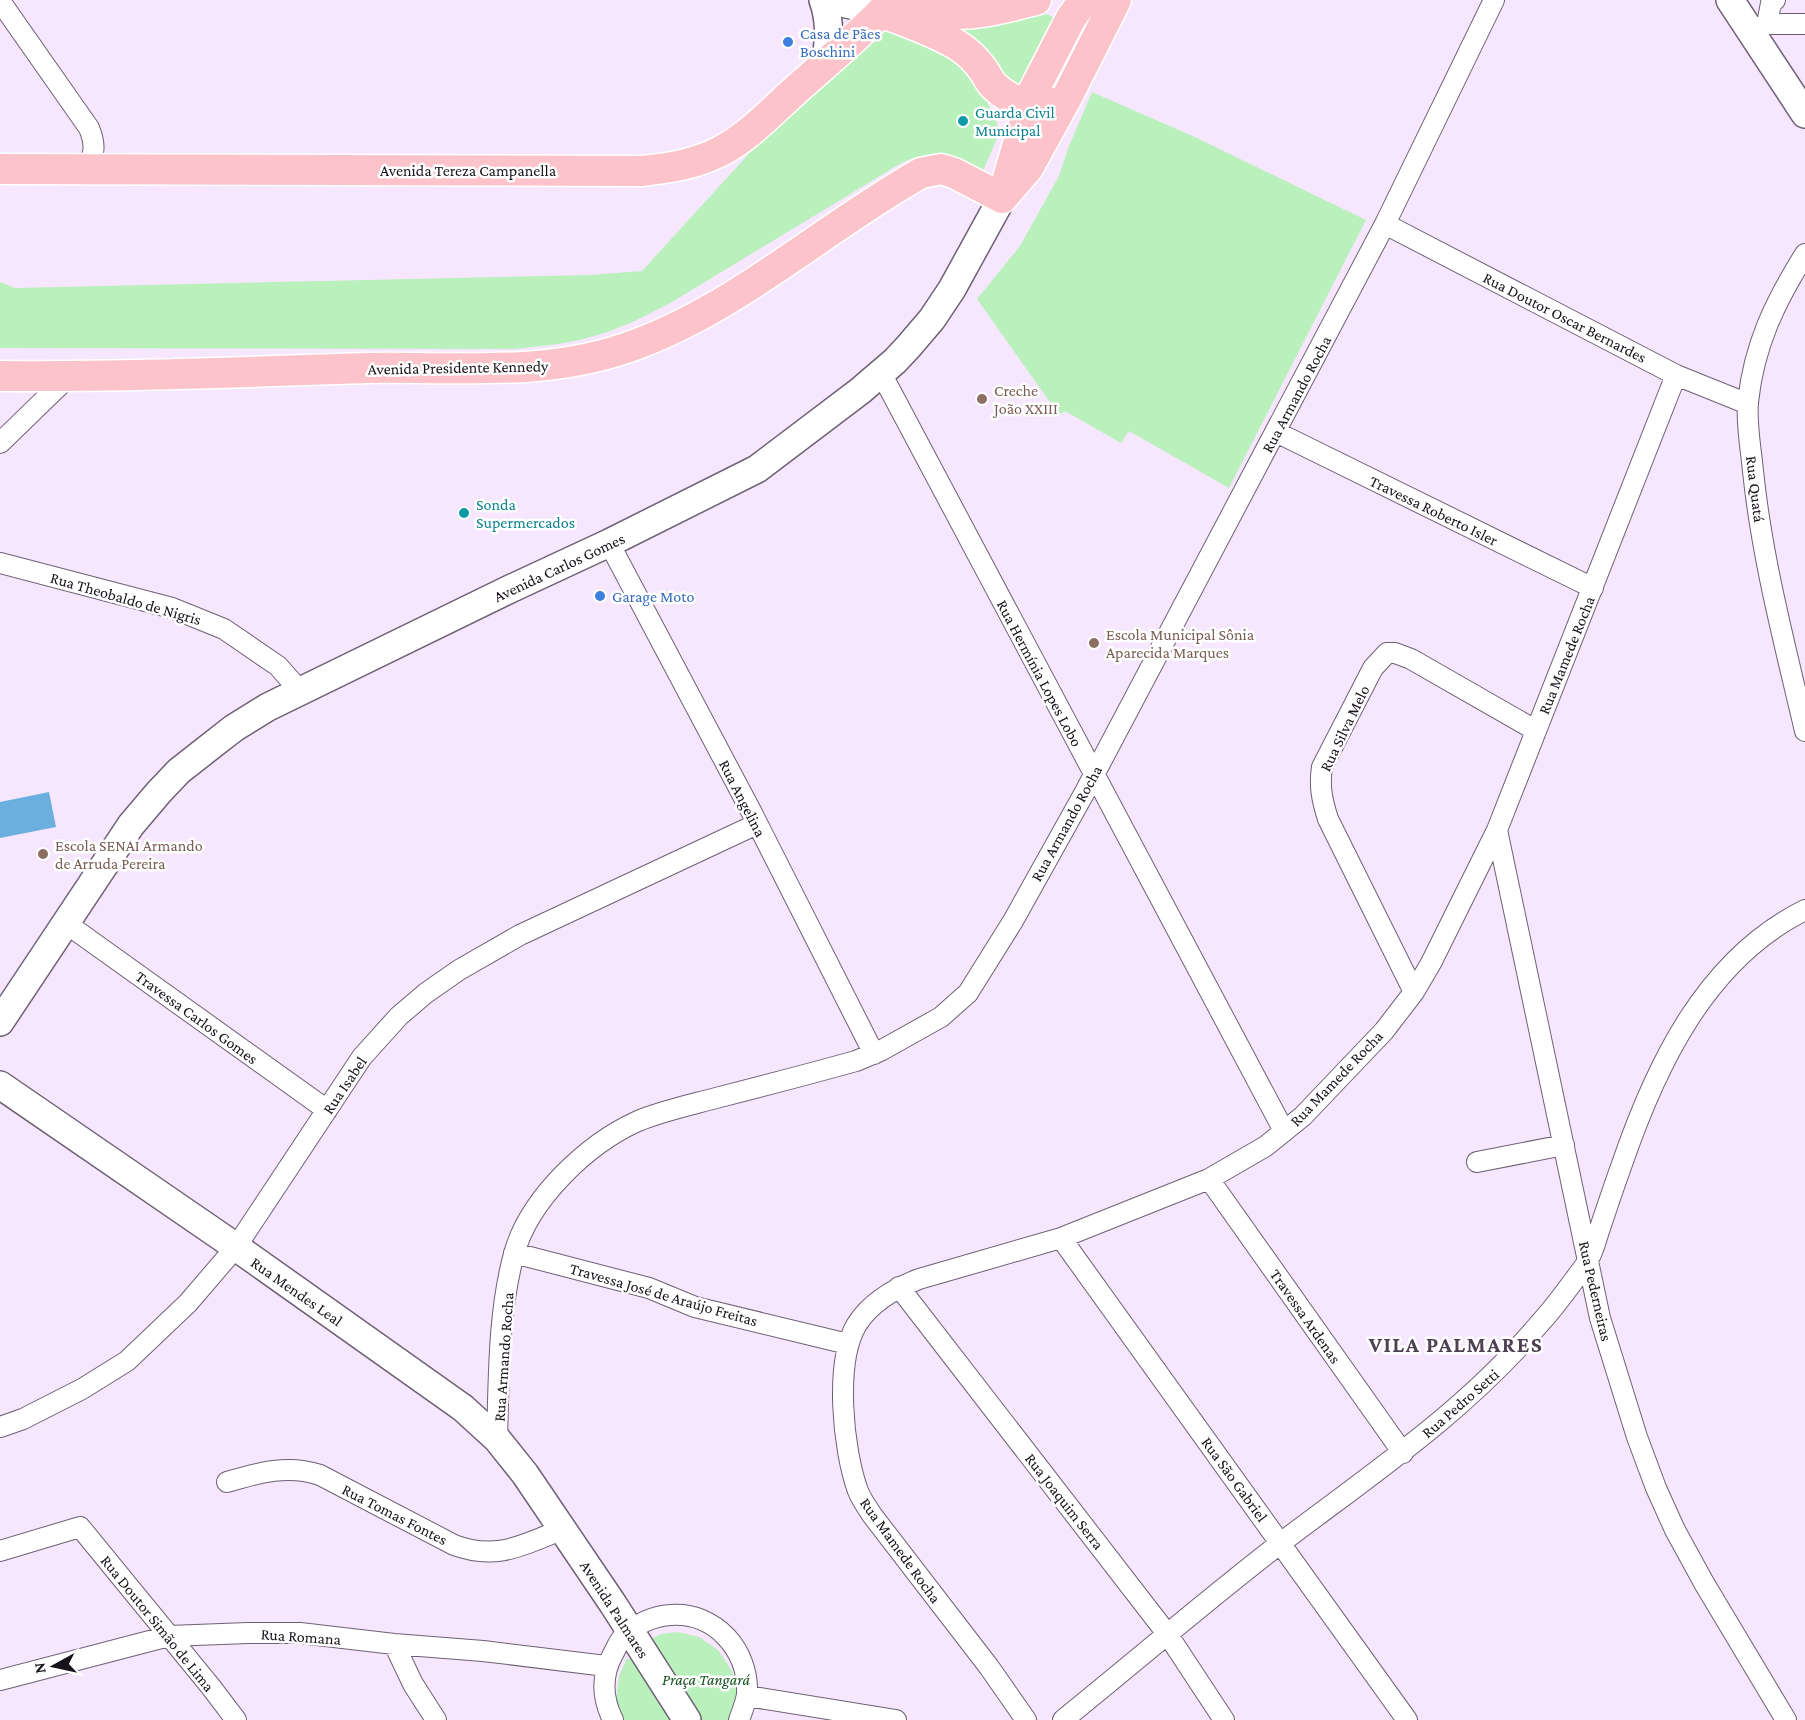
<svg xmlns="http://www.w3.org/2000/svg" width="1805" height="1720" font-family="'Crimson Pro',serif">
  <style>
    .green { fill: #b9f0bc }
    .water { fill: #6aafdd }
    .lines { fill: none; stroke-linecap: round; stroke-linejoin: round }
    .street-casing { stroke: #6e6074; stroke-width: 22 }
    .secondary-casing { stroke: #6e6074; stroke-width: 30 }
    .primary-casing { stroke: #fff; stroke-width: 33 }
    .street { stroke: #fff; stroke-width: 20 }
    .secondary { stroke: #fff; stroke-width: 27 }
    .primary { stroke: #fcc4ca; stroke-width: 30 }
    .shop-dot { fill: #3f7fe0; stroke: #fff; stroke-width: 2 }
    .culture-dot { fill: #0f9aa8; stroke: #fff; stroke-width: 2 }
    .education-dot { fill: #8d6e63; stroke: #fff; stroke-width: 2 }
    .labels { text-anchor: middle; stroke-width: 5; stroke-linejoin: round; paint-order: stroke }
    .shop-label { font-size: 16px; fill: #366cbe; stroke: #fff; text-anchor: start }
    .culture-label { font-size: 16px; fill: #0d838f; stroke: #fff; text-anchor: start }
    .street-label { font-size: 16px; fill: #18121a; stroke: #fff }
    .education-label { font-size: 16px; fill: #785e54; stroke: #fff; text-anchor: start }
    .park-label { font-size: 16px; font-style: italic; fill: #155220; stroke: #fff }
    .district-label { font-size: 22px; font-weight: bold; letter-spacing: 1.5px; fill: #4e4154; stroke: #fff }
  </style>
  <rect width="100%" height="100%" fill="#f7e7fe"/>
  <path class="green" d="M1036 13 1049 15 1059 21 1024 88 1012 85 941 20Z
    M889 27 937 46 974 77 996 119 998 129V136L983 171H979C948 154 938 148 903 162L672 302C647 315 621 329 594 336 568 344 541 346 514 349L0 348V282L15 288 590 275 642 271 756 146Z
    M1092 92 1197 138 1366 220 1229 488 1129 431 1121 443 1065 411 1059 415 977 299 1020 246 1059 176 1069 146Z
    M678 1632 699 1637 718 1650 732 1671 737 1694 731 1720H701L652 1647 651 1639 661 1634Z
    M627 1658 632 1660 672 1720H622L616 1701 619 1676Z"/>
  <path class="water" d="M49 792 56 827 0 838V802Z"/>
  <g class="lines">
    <g class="street-casing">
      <path id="street" d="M0 1 89 128C96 145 94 152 89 169
        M1767 24 1771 3 1775 0
        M1751 31 1767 24H1805
        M1385 224 1676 375 1748 404
        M1805 254C1775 302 1754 345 1748 402 1746 424 1751 449 1753 471 1762 559 1785 645 1805 731
        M881 373 1284 1131
        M1276 432 1593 588
        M0 443 68 377
        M609 543 751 811 874 1054
        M0 563 172 608 224 629 278 666 301 692
        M1497 830 1600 1318 1637 1437 1656 1488 1675 1530 1704 1583 1786 1720
        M67 924 327 1110
        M1414 992 1328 819C1322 800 1319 786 1322 767L1373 668 1387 653H1395L1411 659 1535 730
        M1477 1162 1564 1145
        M1209 1179 1403 1453
        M1061 1238 1407 1720
        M514 1253 649 1288 695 1307 848 1344
        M899 1287 1168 1635 1224 1720
        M0 1427 23 1419 82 1389 127 1361 188 1303 236 1247 362 1057 399 1016 426 993 459 970 520 935 757 824
        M497 1439C499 1377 498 1313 514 1254 529 1199 587 1144 638 1121 662 1111 690 1105 716 1098 763 1086 809 1074 856 1061L882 1050 941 1017 968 993 1013 921 1086 790 1385 224 1494 0
        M227 1482C258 1473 288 1464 320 1475L454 1545C497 1561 523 1545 563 1529
        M0 1551 80 1527 211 1687 236 1720
        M394 1644 413 1684 436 1720
        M0 1680 169 1636 248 1633H300L394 1644 483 1651 606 1666
        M747 1696 896 1720
        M613 1720C602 1698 601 1676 613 1654 616 1649 618 1643 622 1638 635 1625 652 1616 671 1615 715 1612 749 1650 747 1694 746 1702 742 1712 739 1720
        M1026 1720 989 1667 872 1515C867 1507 861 1499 858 1491 843 1450 834 1362 857 1324 871 1302 896 1288 919 1279L1061 1238 1209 1179 1266 1146 1303 1116 1384 1031 1414 992 1431 963 1497 830 1676 375
        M1063 1720C1136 1661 1208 1599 1282 1542 1373 1473 1466 1411 1540 1323 1553 1309 1564 1294 1575 1279 1579 1273 1585 1267 1588 1260 1594 1251 1596 1239 1600 1228 1607 1207 1614 1186 1622 1164 1656 1065 1706 959 1805 910"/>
    </g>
    <g class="secondary-casing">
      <path id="secondary" d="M823 0C831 22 829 42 825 65
        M829 0 881 12
        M1730 0 1805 114
        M0 1022 131 825 159 792 179 771 207 749 234 728 268 707 510 589 609 543 757 469 860 391 895 361 909 346 932 319 952 289 1002 198
        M0 1085 236 1247 463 1408 497 1439 525 1474 613 1604 687 1720"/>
    </g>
    <g class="primary-casing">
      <path id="primary" d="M896 0C914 6 932 12 951 14 980 15 1008 7 1036 0
        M881 12C906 22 934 31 957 45 967 51 977 61 984 71 987 76 990 82 994 86 1014 105 1041 111 1066 99
        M0 169 642 171C670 168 696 164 721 151 751 135 774 109 799 87 831 59 864 31 893 0
        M1008 178 1034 90 1071 18 1084 0
        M1002 198 1028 168 1066 99 1116 0
        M0 376C122 377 244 372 366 368 459 366 548 378 637 344 741 305 825 227 921 173L941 169 954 173 1002 198"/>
    </g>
    <use href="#street" class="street"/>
    <use href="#secondary" class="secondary"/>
    <use href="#primary" class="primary"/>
  </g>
  <g class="shop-dot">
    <circle cx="788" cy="42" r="6"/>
    <circle cx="600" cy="596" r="6"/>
  </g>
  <g class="culture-dot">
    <circle cx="963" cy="121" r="6"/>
    <circle cx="464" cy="513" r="6"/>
  </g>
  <g class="education-dot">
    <circle cx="982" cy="399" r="6"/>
    <circle cx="1094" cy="643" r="6"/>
    <circle cx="43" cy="854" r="6"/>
  </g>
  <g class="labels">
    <g class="shop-label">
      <text x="800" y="39">Casa de Pães<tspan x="800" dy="18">Boschini</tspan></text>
      <text x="612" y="602">Garage Moto</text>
    </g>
    <g class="culture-label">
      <text x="975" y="118">Guarda Civil<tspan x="975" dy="18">Municipal</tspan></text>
      <text x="476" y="510">Sonda<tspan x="476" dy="18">Supermercados</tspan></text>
    </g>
    <g class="street-label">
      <text x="468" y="176">Avenida Tereza Campanella</text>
      <text transform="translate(1565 317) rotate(27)" y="6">Rua Doutor Oscar Bernardes</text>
      <text transform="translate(458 367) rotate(-1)" y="6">Avenida Presidente Kennedy</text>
      <text transform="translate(1296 394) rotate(-62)" y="6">Rua Armando Rocha</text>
      <text transform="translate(1756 489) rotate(83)" y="6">Rua Quatá</text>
      <text transform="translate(1434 510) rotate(26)" y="6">Travessa Roberto Isler</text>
      <text transform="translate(559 567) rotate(-25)" y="6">Avenida Carlos Gomes</text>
      <text transform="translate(126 598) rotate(16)" y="6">Rua Theobaldo de Nigris</text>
      <text transform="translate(1566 655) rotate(-68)" y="6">Rua Mamede Rocha</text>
      <text transform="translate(1040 673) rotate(62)" y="6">Rua Hermínia Lopes Lobo</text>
      <text transform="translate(1344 728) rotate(-64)" y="6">Rua Silva Melo</text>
      <text transform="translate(743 798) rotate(63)" y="6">Rua Angelina</text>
      <text transform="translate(1066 823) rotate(-61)" y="6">Rua Armando Rocha</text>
      <text transform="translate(197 1017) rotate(36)" y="6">Travessa Carlos Gomes</text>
      <text transform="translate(1336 1078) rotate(-46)" y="6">Rua Mamede Rocha</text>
      <text transform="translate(344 1085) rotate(-56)" y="6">Rua Isabel</text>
      <text transform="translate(297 1291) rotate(35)" y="6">Rua Mendes Leal</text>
      <text transform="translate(1596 1291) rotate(77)" y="6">Rua Pederneiras</text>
      <text transform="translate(664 1294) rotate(16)" y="6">Travessa José de Araújo Freitas</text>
      <text transform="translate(1306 1316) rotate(55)" y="6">Travessa Ardenas</text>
      <text transform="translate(503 1357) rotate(-86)" y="6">Rua Armando Rocha</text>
      <text transform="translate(1460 1403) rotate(-41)" y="6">Rua Pedro Setti</text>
      <text transform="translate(1235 1479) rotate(54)" y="6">Rua São Gabriel</text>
      <text transform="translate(1065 1501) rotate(52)" y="6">Rua Joaquim Serra</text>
      <text transform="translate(395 1514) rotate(27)" y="6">Rua Tomas Fontes</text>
      <text transform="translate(901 1550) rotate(54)" y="6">Rua Mamede Rocha</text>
      <text transform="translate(615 1609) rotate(57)" y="6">Avenida Palmares</text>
      <text transform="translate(158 1623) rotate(51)" y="6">Rua Doutor Simão de Lima</text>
      <text transform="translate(301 1636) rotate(4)" y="6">Rua Romana</text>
    </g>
    <g class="education-label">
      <text x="994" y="396">Creche<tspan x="994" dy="18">João XXIII</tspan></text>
      <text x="1106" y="640">Escola Municipal Sônia<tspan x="1106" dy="18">Aparecida Marques</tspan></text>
      <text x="55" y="851">Escola SENAI Armando<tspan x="55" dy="18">de Arruda Pereira</tspan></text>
    </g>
    <g class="park-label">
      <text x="706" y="1685">Praça Tangará</text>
    </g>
    <g class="district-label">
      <text x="1456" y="1352">VILA PALMARES</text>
    </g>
  </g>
  <g transform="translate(54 1666) rotate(262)" stroke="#ffffff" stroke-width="4.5" paint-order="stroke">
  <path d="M0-4.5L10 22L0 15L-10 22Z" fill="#18121a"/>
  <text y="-9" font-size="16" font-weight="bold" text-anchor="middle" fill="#18121a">N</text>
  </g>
</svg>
